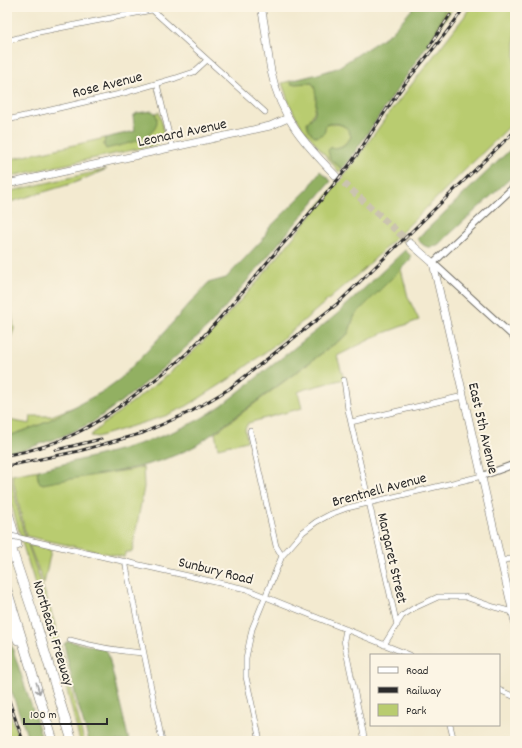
<svg xmlns="http://www.w3.org/2000/svg" width="522" height="748" font-family="Dekko,sans-serif">
  <style>
    .green { fill: #b9cc6f; stroke: #727c4d }
    .forest { fill: #92b062; stroke: #5e6e46 }
    .lines { fill: none; stroke-linecap: round; stroke-linejoin: round }
    .secondary-tunnel { stroke: #cbc4af; stroke-width: 7; stroke-dasharray: 7 3.5; stroke-linecap: butt }
    .minor-casing { stroke: #716e65; stroke-width: 6 }
    .tertiary-casing { stroke: #716e65; stroke-width: 8 }
    .secondary-casing { stroke: #716e65; stroke-width: 8 }
    .motorway-casing { stroke: #716e65; stroke-width: 10 }
    .minor { stroke: #fff; stroke-width: 5 }
    .tertiary { stroke: #fff; stroke-width: 6 }
    .secondary { stroke: #fff; stroke-width: 7 }
    .motorway { stroke: #fff; stroke-width: 9 }
    .rail-casing { stroke: #2b2b2b; stroke-width: 3 }
    .rail { stroke: #fcf5e5; stroke-width: 1.5; stroke-dasharray: 4.5; stroke-linecap: butt }
    .minor-bridge-casing { stroke: #716e65; stroke-width: 6; stroke-linecap: butt }
    .minor-bridge { stroke: #fff; stroke-width: 5 }
    .oneway { stroke: #a0a0a0 }
    .labels { text-anchor: middle; stroke-width: 4; stroke-linejoin: round; paint-order: stroke }
    .street-label { font-size: 15px; fill: #2b2b2b; stroke: #fcf5e5 }
  </style>
  <rect width="100%" height="100%" fill="#fcf5e5"/>
  <filter id="ink" filterUnits="userSpaceOnUse"><feTurbulence type="fractalNoise" baseFrequency=".025" numOctaves="2"/><feDisplacementMap in="SourceGraphic" scale="8" xChannelSelector="R" yChannelSelector="G"/><feConvolveMatrix kernelMatrix="1 2 1 2 8 2 1 2 1" color-interpolation-filters="sRGB"/></filter>
  <filter id="wash" filterUnits="userSpaceOnUse"><feTurbulence type="fractalNoise" baseFrequency=".012" numOctaves="4" result="noise"/><feDisplacementMap in="SourceGraphic" scale="16" xChannelSelector="R" yChannelSelector="G"/><feGaussianBlur stdDeviation="0.9" result="paint"/><feColorMatrix in="noise" values="0 0 0 0 0 0 0 0 0 0 0 0 0 0 0 0 0 1.4 0 .05"/><feComposite in="paint" operator="in"/></filter>
  <g filter="url(#wash)">
    <rect width="100%" height="100%" fill="#f3ead0"/>
    <path class="green" d="M446 7H454L436 32Z
      M470 7H515V121L363 270 280 341 228 380 187 406 165 416 97 437 90 436 102 425 160 381 195 350 258 281 352 165 387 116 464 17Z
      M290 81 291 84 312 83C320 90 316 112 310 119L324 133 326 125C337 122 349 125 351 137 343 146 342 148 330 148V159L342 169 339 172 302 127 290 106 282 83Z
      M159 112C162 124 168 137 156 145L7 177V160L105 138 104 145 106 149 157 119 155 113Z
      M107 169 74 183 7 203V192Z
      M401 269 408 297 419 320 381 334 337 356 344 379 305 389 298 392 302 408 248 423 245 429 247 441 218 448 215 433 348 334C351 328 352 321 355 315Z
      M7 280 14 329 7 348Z
      M79 405 42 424 7 437V409L8 420 30 424 31 416H51Z
      M7 463 24 534 47 599 57 631 84 741H80L57 652 24 549 7 488Z
      M143 467 144 487 132 552H126L124 557 26 536 12 475 39 470 37 473 39 482 130 470Z
      M29 545 51 550 44 584Z
      M7 706 20 741H11L7 731Z"/>
    <path class="forest" d="M414 7H446L436 32 348 162 342 169 330 159 328 150 330 148C342 148 344 146 351 137 349 125 337 121 326 125L324 133 317 137C311 135 307 129 307 122 310 120 312 118 314 115 317 108 317 88 312 83L291 84 290 81 318 74 337 68 391 33Z
      M152 111C156 113 157 116 157 121 157 140 120 145 106 149L104 145 105 138 135 131 133 116 137 113Z
      M515 145V174L439 244C428 250 425 247 417 239Z
      M320 171 331 181 211 324 170 362 130 395 93 422 63 436 23 450 7 452V437L9 436 42 424 102 392 120 379 149 349 208 283 226 278 264 238 267 230 309 188Z
      M405 250 411 256 410 260 355 315C352 321 351 328 348 334L197 445C147 472 97 473 43 484L39 482 37 473 39 470C94 456 152 445 202 418 209 414 215 409 222 405L336 315Z
      M7 637 10 641 43 741H29L7 679Z
      M68 641 105 649 108 653 129 741H89L76 698 64 644Z"/>
  </g>
  <g filter="url(#ink)">
    <g class="lines">
      <path class="secondary-tunnel" d="M336 176 410 243"/>
      <g class="minor-casing">
        <path id="minor" d="M149 7 265 112
          M7 41 39 32 152 10
          M157 84 172 147
          M7 120 124 93 176 78 194 72 207 60
          M344 380 348 410 397 625
          M351 422 463 396
          M250 431 276 546 282 556
          M51 545 246 589 410 655
          M125 561 162 741
          M501 561 515 558
          M346 629 344 640 346 651 365 741
          M70 640C94 647 119 651 143 653
          M384 645 402 616 414 608 438 597H465L494 607 513 612
          M499 690 515 697
          M450 725 454 741
          M252 741 260 739
          M260 741 246 677V658L252 629 282 556 303 532 316 522 331 514 347 508 482 476
          M444 741 453 739"/>
      </g>
      <g class="tertiary-casing">
        <path id="tertiary" d="M515 186 433 263 515 338
          M482 476 515 464"/>
      </g>
      <g class="secondary-casing">
        <path id="secondary" d="M261 7C266 28 267 50 271 71 281 118 303 142 336 176
          M7 184 270 126 288 118
          M410 243 433 263 515 622"/>
      </g>
      <g class="motorway-casing">
        <path id="motorway" d="M7 509 17 545
          M7 535 34 616 72 741
          M7 590 53 741
          M7 614 18 640"/>
      </g>
      <use href="#minor" class="minor"/>
      <use href="#tertiary" class="tertiary"/>
      <use href="#secondary" class="secondary"/>
      <use href="#motorway" class="motorway"/>
      <g class="rail-casing">
        <path id="rail" d="M429 47 450 15
          M56 450 101 439
          M7 455C59 447 95 426 136 394 154 381 171 368 187 353 217 324 243 291 270 259 299 225 330 192 356 156 370 136 382 115 396 96 417 65 445 39 464 7
          M7 466 79 451 143 433 192 411 229 389 337 304 515 131
          M7 695 23 741"/>
      </g>
      <use href="#rail" class="rail"/>
      <g class="minor-bridge-casing">
        <path id="minor-bridge" d="M7 535 51 545"/>
      </g>
      <use href="#minor-bridge" class="minor-bridge"/>
    </g>
    <defs><path id="oneway-shaft" d="M-6 0H5M1.5-3L5.5 0L1.5 3" fill="none" stroke-width="1.6" stroke-linecap="round" stroke-linejoin="round"/></defs>
    <use class="oneway" href="#oneway-shaft" transform="translate(38 688) rotate(73)"/>
  </g>
  <g class="labels">
    <g class="street-label">
      <text transform="translate(107 84) rotate(-14)" y="5">Rose Avenue</text>
      <text transform="translate(182 132) rotate(-12)" y="5">Leonard Avenue</text>
      <text transform="translate(484 428) rotate(77)" y="5">East 5th Avenue</text>
      <text transform="translate(379 489) rotate(-15)" y="5">Brentnell Avenue</text>
      <text transform="translate(393 558) rotate(77)" y="5">Margaret Street</text>
      <text transform="translate(216 570) rotate(14)" y="5">Sunbury Road</text>
      <text transform="translate(54 633) rotate(73)" y="5">Northeast Freeway</text>
    </g>
  </g>
  <rect width="522" height="748" fill="none" stroke="#fcf5e5" stroke-width="24"/>
  <rect x="370" y="654" width="130" height="72" fill="#fcf5e5" stroke="#a8a49b"/>
  <rect x="378" y="667" width="20" height="6" fill="#ffffff" stroke="#a8a49b"/>
  <text x="406" y="674" font-size="12" fill="#2b2b2b">Road</text>
  <rect x="378" y="687" width="20" height="6" fill="#2b2b2b" stroke="#a8a49b"/>
  <text x="406" y="694" font-size="12" fill="#2b2b2b">Railway</text>
  <rect x="378" y="704" width="20" height="12" fill="#b9cc6f" stroke="#a8a49b"/>
  <text x="406" y="714" font-size="12" fill="#2b2b2b">Park</text>
  <path d="M24 718v6h83v-6" fill="none" stroke="#2b2b2b" stroke-width="2"/>
  <text x="30" y="718" font-size="12" fill="#2b2b2b" stroke="#fcf5e5" stroke-width="3" paint-order="stroke">100 m</text>
</svg>
